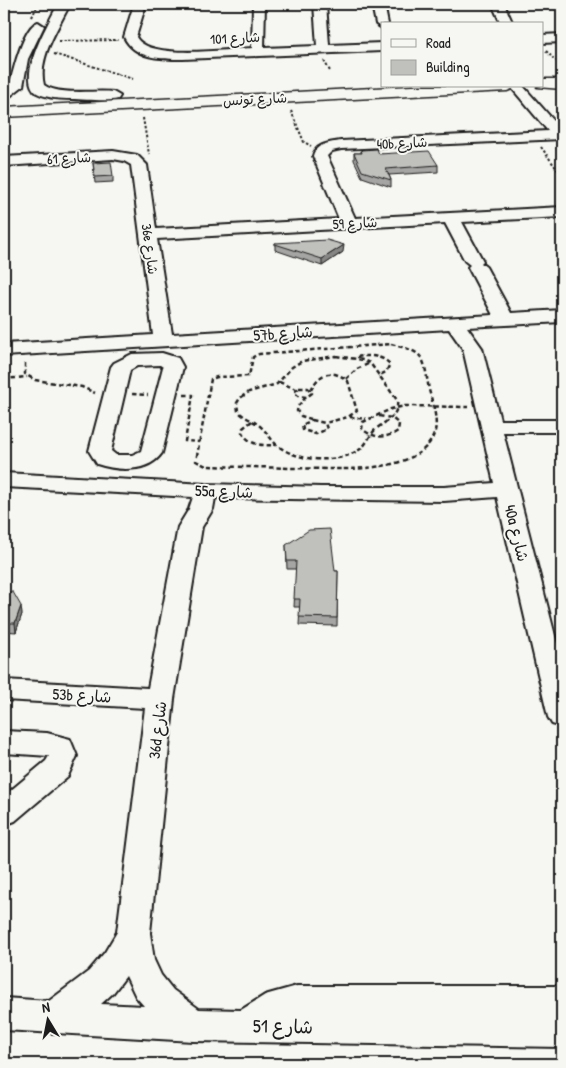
<svg xmlns="http://www.w3.org/2000/svg" width="566" height="1068" font-family="'Patrick Hand','Playpen Sans Arabic',sans-serif">
  <style>
    .lines { fill: none; stroke-linecap: round; stroke-linejoin: round }
    .minor-casing { stroke: #1c1c1c; stroke-width: 4 }
    .major-casing { stroke: #1c1c1c; stroke-width: 3 }
    .path-far1 { stroke: #1c1c1c; stroke-width: 2; stroke-dasharray: 2.5 2; stroke-linecap: butt }
    .path { stroke: #1c1c1c; stroke-width: 2.5; stroke-dasharray: 4.5 3; stroke-linecap: butt }
    .minor { fill: #f6f6f2; fill-rule: evenodd }
    .major { fill: #f6f6f2; fill-rule: evenodd }
    .wall { fill: #a5a5a3; stroke: #1c1c1c }
    .shaded-wall { fill: #868684; stroke: #1c1c1c }
    .building { fill: #c0c0bd; stroke: #1c1c1c }
    .labels { text-anchor: middle; stroke-width: 4; stroke-linejoin: round; paint-order: stroke }
    .far-street-label { font-size: 14px; fill: #1c1c1c; stroke: #f6f6f2 }
    .street-label { font-size: 16px; fill: #1c1c1c; stroke: #f6f6f2 }
    .near-street-label { font-size: 19px; fill: #1c1c1c; stroke: #f6f6f2 }
  </style>
  <rect width="100%" height="100%" fill="#f6f6f2"/>
  <filter id="ink" filterUnits="userSpaceOnUse"><feTurbulence type="fractalNoise" baseFrequency=".02" numOctaves="2"/><feDisplacementMap in="SourceGraphic" scale="10" xChannelSelector="R" yChannelSelector="G"/><feConvolveMatrix kernelMatrix="1 2 1 2 8 2 1 2 1" color-interpolation-filters="sRGB"/></filter>
  <g filter="url(#ink)">
    <g class="lines">
      <g class="minor-casing">
        <path id="minor" d="M58 4H70C59 27 37 58 44 85 59 96 95 90 113 92L120 96 118 99C106 102 85 99 71 99 61 99 46 98 37 93 15 78 50 21 58 4Z
          M134 4H146L136 37C149 61 228 49 252 48L253 4H265L264 48 317 46 314 4H326L329 45 382 43V51L183 59C161 59 135 59 124 37Z
          M372 4H384L388 24H382V28L376 24Z
          M492 4H504L513 24H501Z
          M38 22 44 26 28 59 23 86 9 97 4 98V88L10 84C13 71 24 26 38 22Z
          M562 34V42L542 43V35Z
          M510 86H523L562 130V139L341 149 332 151 327 156 355 218 562 207V217L462 222 483 261 481 263 486 267 511 313 562 310V322L467 327 482 348 500 420H562V432H503L562 663V727L552 724 548 717 497 497 444 501 215 498 213 509 202 527 174 699 150 933 154 960 161 975 173 990 199 1009 241 1010 265 995 297 986H562V1047L193 1041 4 1030V998L49 1001 89 971 105 952 117 932 145 708 4 700V680L148 688 178 527 189 509 193 497 4 487V473L206 484 321 487H444L494 483 463 349 449 329 4 356V344L153 335 131 165 124 161 113 159 4 166V157L113 151 137 155 147 165 156 229 339 219 313 156C316 143 330 143 341 141L548 131ZM445 223 465 261 470 265 468 267 493 315 172 334 157 239ZM126 976 136 997 144 1006 101 1004 113 993Z
          M162 353 178 358 183 367 162 453C148 473 118 471 97 464L89 451 111 367 114 363 132 354ZM137 366 160 365 163 367 141 451 132 455H116L111 451 130 370Z
          M4 731 47 733 70 739 77 756 68 776 15 821 4 825V796L46 761 49 756 4 753Z"/>
      </g>
      <g class="major-casing">
        <path id="major" d="M542 79H562V89L537 87 542 86Z
          M412 86H515L512 89 507 91 4 117V107Z"/>
      </g>
      <path class="path-far1" d="M32 17 38 4
        M59 41 118 40
        M546 51 556 61
        M54 54 133 79
        M324 61 330 71
        M291 111 304 142 311 146
        M143 118 149 154
        M541 147 562 176"/>
      <path class="path" d="M391 344C426 353 423 355 429 390 432 401 438 419 435 431 422 479 326 468 289 468 262 467 234 467 206 466L196 461 211 379 217 377 249 376 253 357 259 354Z
        M336 356 363 360 370 363 397 400C399 416 387 420 376 429 369 435 367 445 359 450 337 464 299 462 278 446 271 440 267 432 260 426 253 420 244 418 238 411L237 403 240 398 249 392 277 384 292 367 302 361Z
        M357 357C369 355 381 355 390 364L386 372 378 376
        M25 363V374L35 380 82 387 95 393
        M4 379 27 377
        M346 379 357 369 370 363
        M279 382 296 389
        M299 388H308L312 393 307 397 298 396 294 392Z
        M311 390C319 373 332 368 348 381L357 411 348 417 325 423
        M132 394 148 395
        M184 395H193L185 441 199 442
        M306 397 298 406 297 411 301 416 311 419
        M379 416 392 418 399 424 398 431C386 439 373 438 362 429L363 422 391 409 405 406 468 407
        M350 417 366 419
        M312 420 325 423 327 429 316 434 303 430 302 425Z
        M252 421 243 428 242 432C249 445 262 446 276 445"/>
      <use href="#minor" class="minor"/>
      <use href="#major" class="major"/>
    </g>
    <path class="wall" d="M361 150 438 165V172L389 175 391 180V187L362 177 354 160V153H361Z
      M93 163 113 176V182L95 183Z
      M275 243 343 252 322 266 275 250Z
      M286 545 335 571H338L337 626 299 625 300 607H294L296 569H287Z
      M4 592 22 614 16 632 4 631Z"/>
    <path class="shaded-wall" d="M344 245 343 252 322 266V259Z
      M21 606 22 614 16 632 15 623Z"/>
    <path class="building" d="M377 149 379 154 429 151 438 165 386 169 391 180 362 171 354 153H362L361 150Z
      M111 162 113 176 95 177 93 163Z
      M327 240 344 245 322 259 275 244V243Z
      M330 529 335 571H338L337 618 299 617 300 599H294L296 561H287L286 545 309 530Z
      M4 592H13L21 606 15 623H4Z"/>
  </g>
  <g class="labels">
    <g class="far-street-label">
      <text transform="translate(235 38) rotate(-3)" y="5">شارع 101</text>
      <text transform="translate(255 99) rotate(-3)" y="5">شارع تونس</text>
      <text transform="translate(402 143) rotate(-3)" y="5">40b شارع</text>
      <text transform="translate(69 158) rotate(-3)" y="5">شارع 61</text>
      <text transform="translate(355 223) rotate(-3)" y="5">شارع 59</text>
      <text transform="translate(150 249) rotate(82)" y="5">36e شارع</text>
    </g>
    <g class="street-label">
      <text transform="translate(283 333) rotate(-4)" y="6">57b شارع</text>
      <text transform="translate(224 491) rotate(2)" y="6">55a شارع</text>
      <text transform="translate(517 533) rotate(76)" y="6">40a شارع</text>
      <text transform="translate(82 695) rotate(3)" y="6">53b شارع</text>
      <text transform="translate(157 730) rotate(-83)" y="6">36d شارع</text>
    </g>
    <g class="near-street-label">
      <text transform="translate(283 1026) rotate(1)" y="7">شارع 51</text>
    </g>
  </g>
  <rect width="566" height="1068" fill="none" stroke="#f6f6f2" stroke-width="20"/>
  <rect x="10" y="10" width="546" height="1048" fill="none" stroke="#1c1c1c" stroke-width="2" filter="url(#ink)"/>
  <rect x="381" y="22" width="162" height="65" fill="#f6f6f2" stroke="#9f9f9c"/>
  <rect x="391" y="39" width="25" height="8" fill="#f6f6f2" stroke="#9f9f9c"/>
  <text x="426" y="48" font-size="15" fill="#1c1c1c">Road</text>
  <rect x="391" y="60" width="25" height="15" fill="#c0c0bd" stroke="#9f9f9c"/>
  <text x="426" y="72" font-size="15" fill="#1c1c1c">Building</text>
  <g transform="translate(48 1020) rotate(350)" stroke="#f6f6f2" stroke-width="4" paint-order="stroke">
  <path d="M0-4L9 19L0 12L-9 19Z" fill="#1c1c1c"/>
  <text y="-8" font-size="14" font-weight="bold" text-anchor="middle" fill="#1c1c1c">N</text>
  </g>
</svg>
